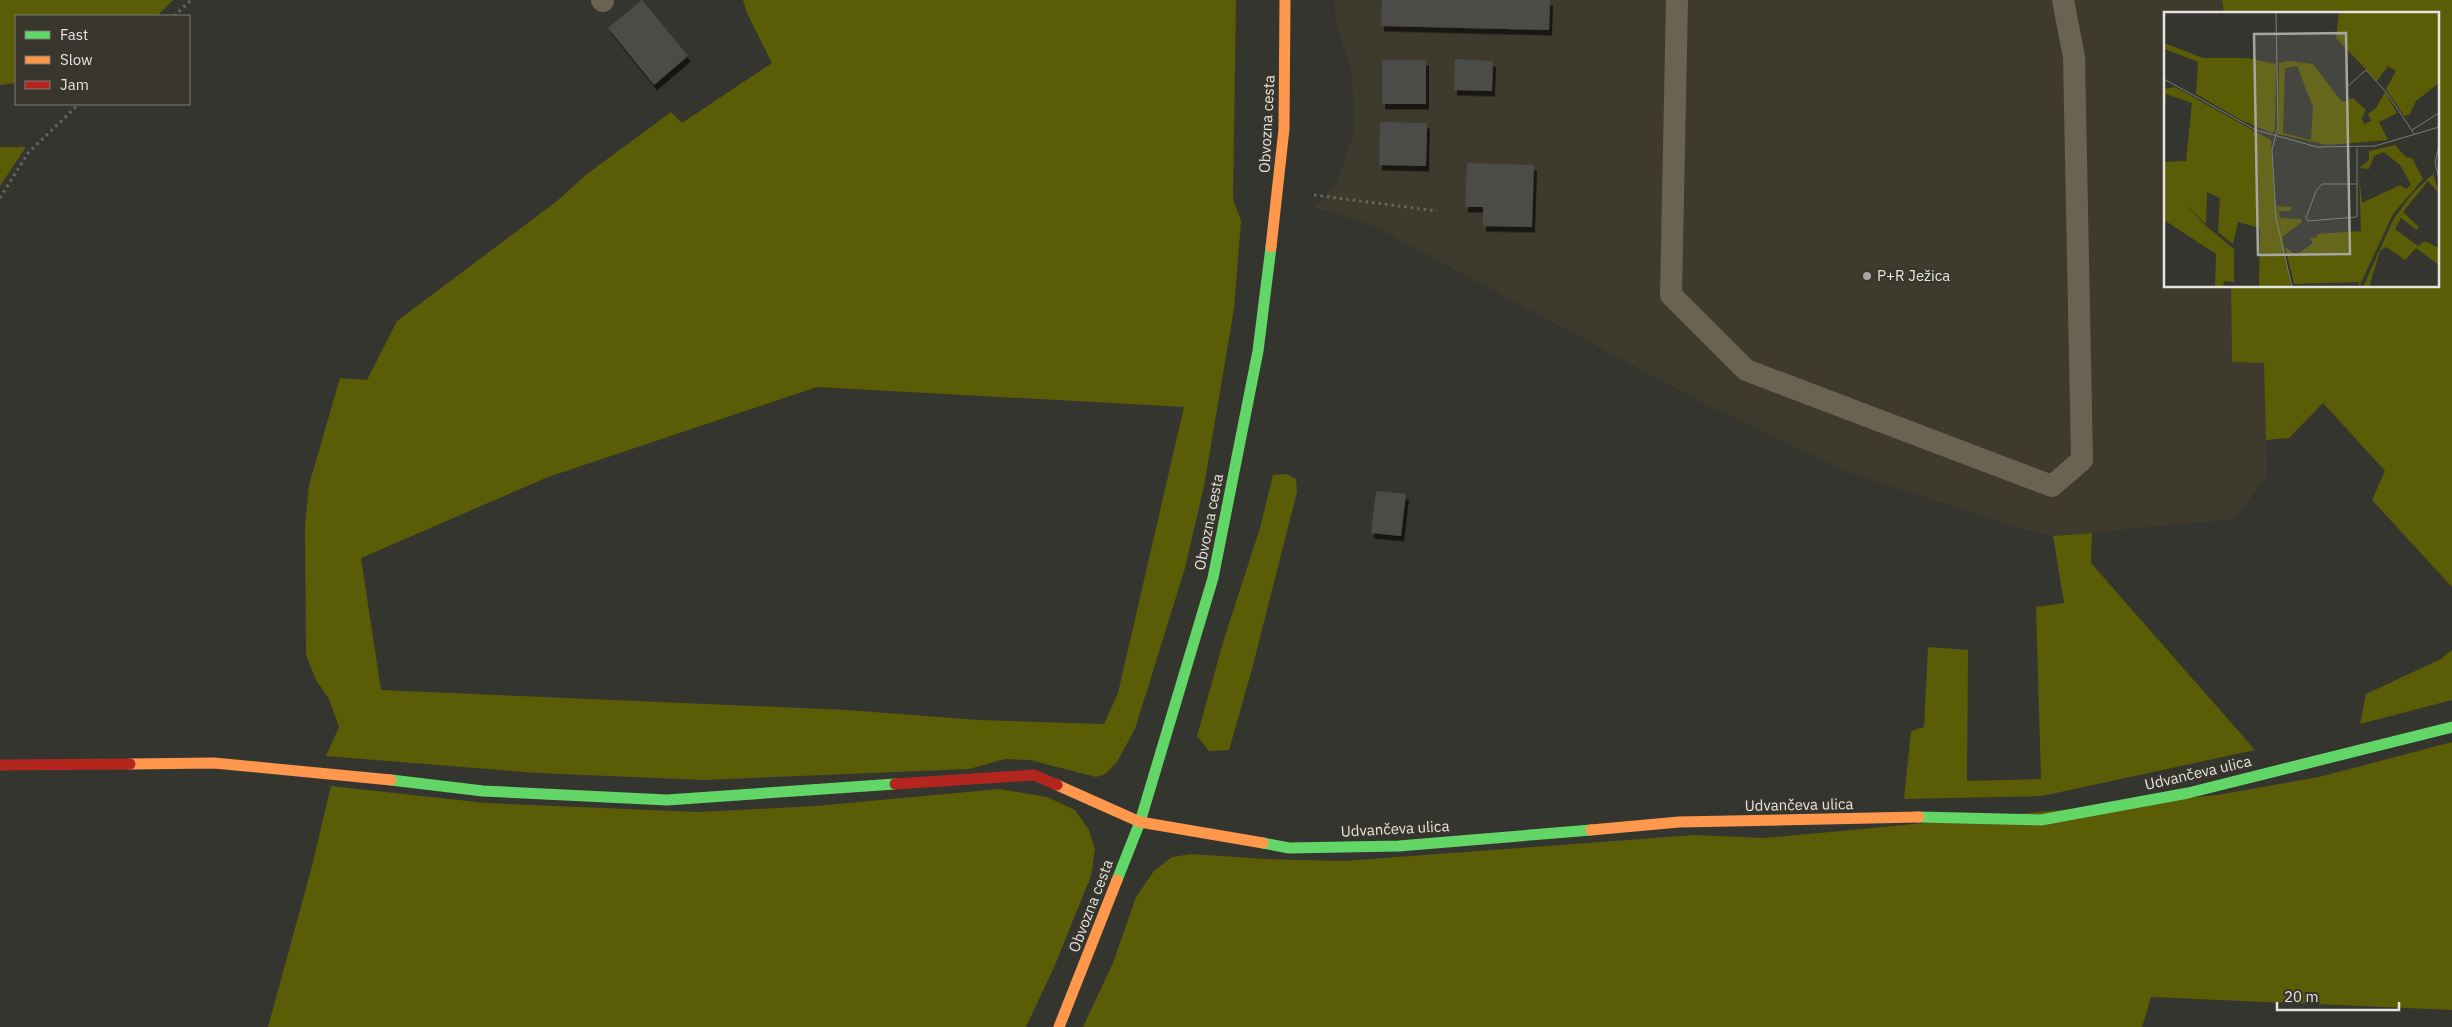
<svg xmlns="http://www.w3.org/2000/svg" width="2452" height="1027" font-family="'IBM Plex Sans',sans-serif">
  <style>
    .built { fill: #3e3a2d }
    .green { fill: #5b5c06; fill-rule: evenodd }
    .building { fill: #4c4b47; filter: url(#shadow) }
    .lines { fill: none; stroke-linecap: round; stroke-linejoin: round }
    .path { stroke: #6a655b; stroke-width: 3; stroke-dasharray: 2.5 4; stroke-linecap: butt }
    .lane { stroke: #6b6252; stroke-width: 22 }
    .fast { stroke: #63d668; stroke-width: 11 }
    .slow { stroke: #ff974d; stroke-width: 11 }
    .jam { stroke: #b3261e; stroke-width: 11 }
    .poi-dot { fill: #a7a7a1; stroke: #38362d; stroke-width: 2 }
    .labels { text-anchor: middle; stroke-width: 4; stroke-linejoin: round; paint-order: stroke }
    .street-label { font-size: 15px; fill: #e5e4de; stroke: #38362d }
    .poi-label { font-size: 15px; fill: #e5e4de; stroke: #38362d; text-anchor: start }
    .inset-road { fill: none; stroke: #7b7b76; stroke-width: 1 }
    .view { fill: #a7a7a1; fill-opacity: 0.15; stroke: #a7a7a1; stroke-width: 2.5 }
    .inset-edge { fill: none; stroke: #e5e4de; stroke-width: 2.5 }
  </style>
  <defs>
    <filter id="shadow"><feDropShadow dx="3" dy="5.5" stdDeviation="0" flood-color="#0009"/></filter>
  </defs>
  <rect width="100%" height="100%" fill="#353530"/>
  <path class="built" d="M1334 0H2222L2224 14H2166V286H2231L2232 362 2264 363 2267 476 2235 519 2053 536 2023 529 1847 472 1705 404 1372 225 1315 207 1337 182 1354 132 1352 72 1336 23Z"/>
  <path class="green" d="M0 0H173L157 16H16V83L0 85Z
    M743 0H1236L1233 199 1241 221 1234 309 1204 486 1185 568 1135 729 1117 762 1105 774 1096 777 1030 760 1005 759 969 769 704 780 537 773 326 756 339 727 329 699 316 680 306 655 305 526 309 485 340 378 367 380 397 321 557 201 587 174 671 112 682 123 772 63 747 13ZM817 387 1184 407 1118 693 1104 724 979 720 847 710 381 690 361 558 548 477Z
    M2222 0H2452V587L2372 500 2385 471 2323 403 2289 438 2266 440 2264 363 2232 362 2231 286H2438V14H2224Z
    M0 147H26L0 186Z
    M1286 474 1296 479 1297 492 1252 669 1229 750 1209 751 1197 736 1224 639 1260 528 1273 475Z
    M2092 533 2091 563 2255 750 2042 796 1904 799 1911 731 1924 727 1928 647 1968 650 1967 781 2041 779 2036 607 2064 603 2053 536Z
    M2452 650V700L2360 724 2366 694 2441 659Z
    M2452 742V1010L2151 997 2142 1027H1083L1113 963 1136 897 1154 871 1172 857 1192 854 1265 859 1344 861 1694 835 1764 838 1841 831 2217 795 2319 777Z
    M331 786 486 803 698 812 816 806 999 789 1047 797 1075 810 1089 830 1095 849 1091 876 1055 965 1026 1027H268L312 866Z"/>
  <path class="building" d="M642 0 688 56 654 85 608 28Z
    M1382 0H1550L1549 30 1381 26Z
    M1455 59 1493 61 1492 91 1454 90Z
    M1382 60H1426V104H1382Z
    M1380 122 1427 123 1426 166 1379 165Z
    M1467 163 1534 165 1532 227 1483 226V207H1465Z
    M1376 491 1406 494 1401 536 1371 533Z"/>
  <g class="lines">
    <path class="path" d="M174 16 191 0
      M1314 195 1437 211
      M0 198 28 153 79 104"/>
    <path class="lane" d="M602 0 603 1
      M1677 0 1671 295 1746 370 2052 486 2082 460 2074 57 2063 0"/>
    <path class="fast" d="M391 780 483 791 667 800 895 784
      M1919 817 2041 820 2188 793 2452 727
      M1263 843 1289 848 1399 846 1591 830
      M1117 880 1140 822 1213 578 1258 351 1271 247"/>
    <path class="slow" d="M1271 247 1284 129 1285 0
      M130 764 214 763 391 780
      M1057 785 1140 822 1263 843
      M1591 830 1679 822 1919 817
      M1059 1027 1117 880"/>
    <path class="jam" d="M0 765 130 764
      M895 784 1034 775 1057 785"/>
  </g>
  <circle class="poi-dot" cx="1867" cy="276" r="5"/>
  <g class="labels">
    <g class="street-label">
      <text transform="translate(1267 124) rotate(-87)" y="5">Obvozna cesta</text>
      <text transform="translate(1209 522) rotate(-79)" y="5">Obvozna cesta</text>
      <text transform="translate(2198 773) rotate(-13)" y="5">Udvančeva ulica</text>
      <text transform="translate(1799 805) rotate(-1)" y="5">Udvančeva ulica</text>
      <text transform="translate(1395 829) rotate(-3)" y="5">Udvančeva ulica</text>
      <text transform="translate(1091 906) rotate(-69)" y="5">Obvozna cesta</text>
    </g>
    <g class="poi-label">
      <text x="1877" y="281">P+R Ježica</text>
    </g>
  </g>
  <g transform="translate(2164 12)">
    <rect width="275" height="275" fill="#353530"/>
    <path d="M175 0H275V71L252 89 245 103 240 104 222 77 232 59 224 54 213 69 172 26ZM0 31 39 46H83L112 52 111 119 108 121 77 108 32 82 34 50 1 37ZM124 49 149 52 178 90 189 86 202 98 198 106 200 112 207 109 204 102 212 96 221 80 233 101 215 110 224 128 164 133 114 122 115 51ZM133 54 149 95 147 128 119 121 121 56ZM11 75 107 128 110 181 127 275H95L96 216 74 210 69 232 54 220 56 186 43 180 42 212 20 191 42 214 70 237V270L60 269 59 275H51L52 242 0 208V150L22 149 28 91 2 82 0 108V77ZM231 133 242 145 248 146 259 167 229 202 195 275V270L130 272 121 235 132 243 149 231 146 226 153 225V222L197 219 195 163 198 191 236 173 242 177 247 173 237 154 220 140 210 144 205 157 195 156 205 148V139ZM269 162 275 181 264 169 239 200 255 215 253 218 237 206 231 217 254 234 261 229 275 236V253L252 236 241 248 222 235 216 239 205 275H199L229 208 248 182ZM113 194 127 195V199H115L116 206 137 207 138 210 118 225Z" fill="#5b5c06" fill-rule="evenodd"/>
    <path class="inset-road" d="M112 0 114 115 108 138 112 206 128 275M202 58 222 80 251 123M0 67 92 118 153 135 211 134 275 115M183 75 202 58M248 118 275 101M275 134 271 150 275 167M193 172H158L152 179 142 206 144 209 193 205V136"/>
    <path class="view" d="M182 21 186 242 94 243 90 22Z"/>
    <rect width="275" height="275" class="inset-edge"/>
  </g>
  <rect x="15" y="15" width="175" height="90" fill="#38362d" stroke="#7d7c74"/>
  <rect x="25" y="31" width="25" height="8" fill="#63d668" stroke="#7d7c74"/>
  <text x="60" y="40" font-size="15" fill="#e5e4de">Fast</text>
  <rect x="25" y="56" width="25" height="8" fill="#ff974d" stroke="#7d7c74"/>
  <text x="60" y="65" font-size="15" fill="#e5e4de">Slow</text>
  <rect x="25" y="81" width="25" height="8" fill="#b3261e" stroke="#7d7c74"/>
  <text x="60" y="90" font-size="15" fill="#e5e4de">Jam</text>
  <path d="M2277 1002v8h122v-8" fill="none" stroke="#e5e4de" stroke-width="2.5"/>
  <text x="2284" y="1002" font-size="15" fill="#e5e4de" stroke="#38362d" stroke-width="4" paint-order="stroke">20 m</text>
</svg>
